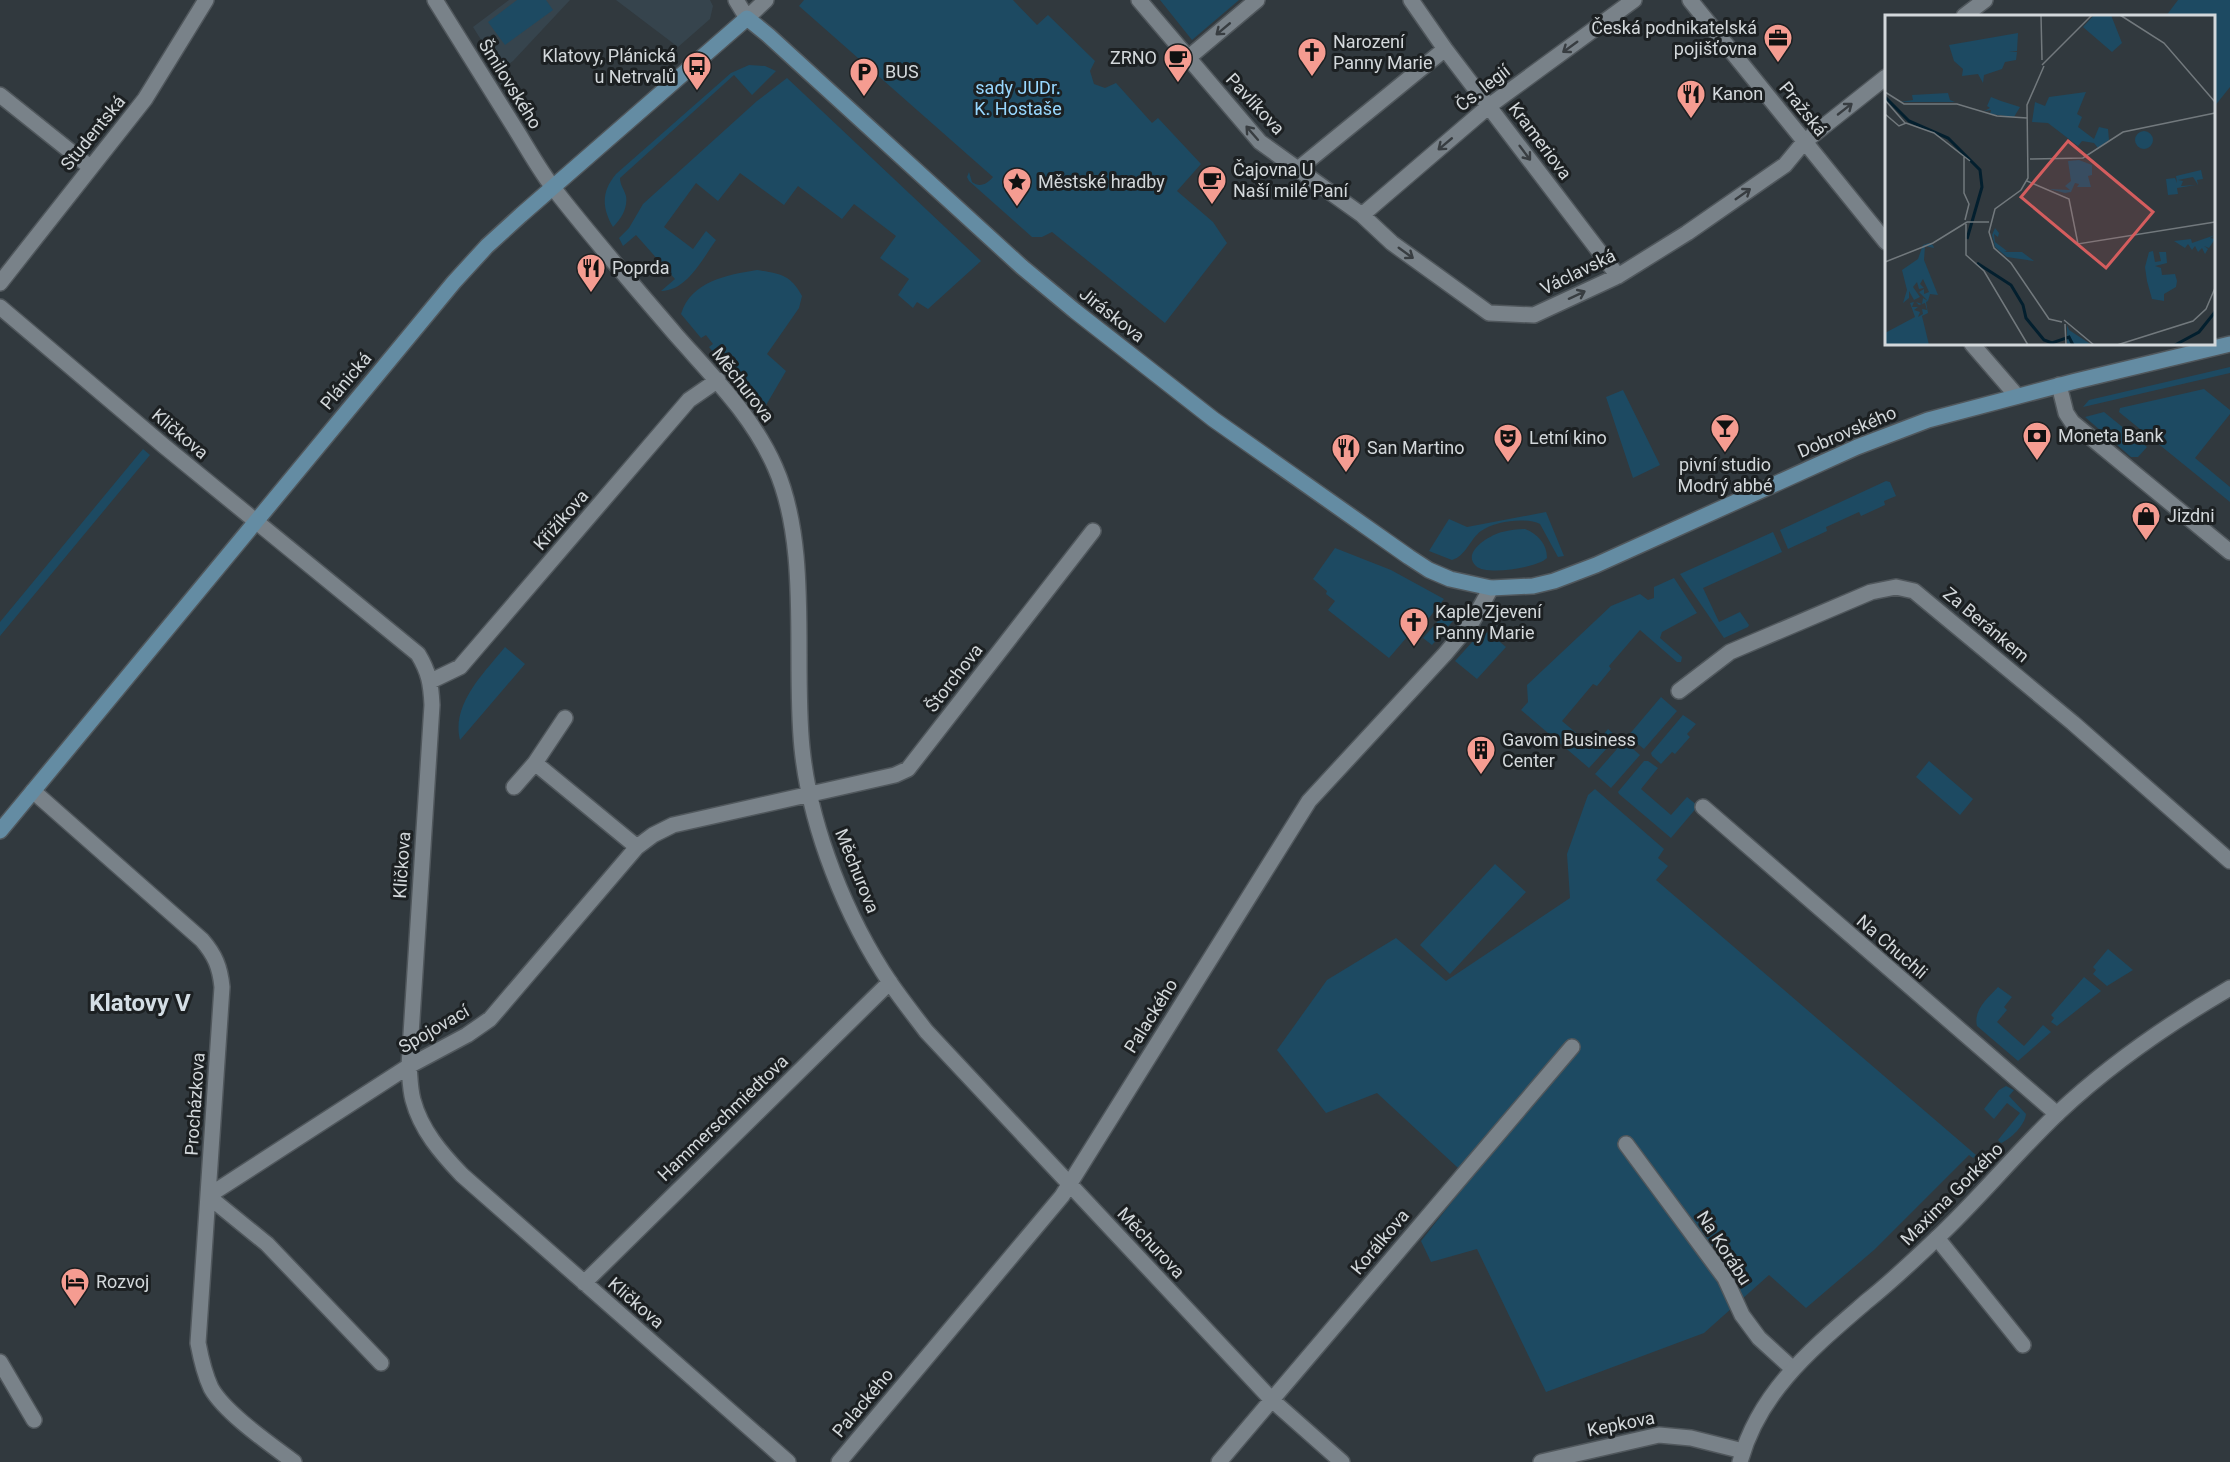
<svg xmlns="http://www.w3.org/2000/svg" width="2230" height="1462" font-family="Roboto,sans-serif">
  <style>
    .built { fill: #36444d }
    .green { fill: #1d4a62 }
    .lines { fill: none; stroke-linecap: round; stroke-linejoin: round }
    .minor-casing { stroke: #50575c; stroke-width: 18 }
    .tertiary-casing { stroke: #50575c; stroke-width: 18 }
    .secondary-casing { stroke: #50575c; stroke-width: 18 }
    .minor { stroke: #798289; stroke-width: 15 }
    .tertiary { stroke: #798289; stroke-width: 15 }
    .secondary { stroke: #648ca3; stroke-width: 15 }
    .oneway { stroke: #383d41 }
    .labels { text-anchor: middle; stroke-width: 6; stroke-linejoin: round; paint-order: stroke }
    .poi-label { font-size: 18px; fill: #d3d8db; stroke: #1c2022; text-anchor: start }
    .street-label { font-size: 18px; fill: #d3d8db; stroke: #1c2022 }
    .park-label { font-size: 18px; fill: #98d8ff; stroke: #1c2022 }
    .district-label { font-size: 24px; font-weight: bold; fill: #d4dee5; stroke: #1c2022 }
    .inset-river { fill: none; stroke: #031f2e; stroke-width: 3 }
    .inset-road { fill: none; stroke: #72797d; stroke-width: 1.5 }
    .view { fill: #d55d5e; fill-opacity: 0.15; stroke: #d55d5e; stroke-width: 3 }
    .inset-edge { fill: none; stroke: #d3d8db; stroke-width: 3 }
  </style>
  <rect width="100%" height="100%" fill="#31393e"/>
  <path class="built" d="M509 0H570L513 61 500 70 473 27Z
    M616 0H710L713 6 710 19 678 47Z"/>
  <path class="green" d="M517 0H546L553 10 505 45 488 22Z
    M804 0H1013L1037 25 1048 15 1095 61 1090 71 1094 84 1105 88 1116 83 1152 123 1158 118 1201 164 1177 191 1213 222 1227 243 1165 323 1052 232 1042 237H1032L969 181 967 177 969 172 972 182C980 188 987 184 993 177L799 6Z
    M1160 0H1239L1192 40Z
    M2178 0H2230V87L2214 107V16H2166Z
    M749 65 765 66 776 71 752 95 734 75 620 178C620 185 624 189 626 196 628 208 621 219 613 227 602 208 601 192 616 174L731 73Z
    M787 78 981 261 928 309 917 302 913 308 898 295 909 279 880 258 896 236 854 204 842 219 798 186 784 205 740 173 718 201 696 183 664 227 693 249 706 231 716 240C703 258 687 291 661 291L675 279 636 235 623 246 619 238 629 228 643 204 757 101Z
    M757 270C780 274 790 274 802 296L799 308 767 354 786 371 762 412 709 347 713 344 706 335 701 338 681 314C691 281 727 275 757 270Z
    M2230 367V373L2083 407 2089 400Z
    M2204 389 2230 410V414L2195 458 2230 487V502L2119 412 2120 408Z
    M1623 390 1660 465 1633 478 1606 397Z
    M2104 412 2147 447 2138 457H2131L2085 417Z
    M143 449 150 455 0 636V622Z
    M1886 481 1890 482 1896 496 1884 501 1885 505 1861 516 1859 512 1826 527 1827 531 1788 549 1780 530Z
    M1546 512 1564 556 1558 557 1540 524C1526 517 1495 521 1481 531 1470 539 1466 556 1452 560L1429 551 1449 519 1467 527Z
    M1525 529C1538 534 1547 544 1547 558 1537 568 1486 576 1476 566 1461 552 1490 535 1502 532 1510 530 1517 529 1525 529Z
    M1773 532 1782 552 1703 588 1719 622 1740 612 1749 625 1748 627 1724 638 1680 574Z
    M1335 548 1391 570 1444 599 1417 633 1413 630 1389 658 1328 610 1335 601 1326 594 1327 591 1313 579Z
    M1674 578 1697 613 1662 632 1660 638 1682 657 1681 662H1677L1640 630 1609 666 1611 669 1597 686 1593 684 1562 721 1593 747 1608 729 1617 737 1589 768 1521 710 1528 702 1527 685 1611 606 1640 594 1648 600 1654 598V587Z
    M1451 606 1460 613 1432 645 1423 638Z
    M1488 632 1506 647 1477 679 1455 661 1474 640Z
    M505 647 525 664 460 740C451 704 485 672 505 647Z
    M1661 697 1677 711 1644 749 1628 736Z
    M1683 715 1696 724 1687 734 1690 737 1675 754 1672 752 1661 764 1652 756 1651 753Z
    M1624 741 1640 755 1611 788 1595 774Z
    M1644 761H1648L1658 768 1641 789 1671 815 1687 797 1698 806 1671 838 1619 794 1618 792Z
    M1929 761 1973 799 1960 815 1916 777Z
    M1595 789 1664 849 1658 858 1668 866 1656 880 1976 1155 1973 1158 1969 1155 1874 1250 1806 1308 1769 1275 1704 1333 1546 1392 1477 1249 1431 1262 1421 1241 1470 1179 1377 1093 1326 1113 1277 1050 1327 980 1396 938 1446 981 1570 898 1567 854 1588 795Z
    M1495 864 1526 892 1450 974 1420 945Z
    M2108 949 2133 970 2107 986 2093 974 2096 970 2093 967Z
    M2084 977 2101 991 2057 1026 2051 1022 2054 1018 2051 1015Z
    M1998 987 2012 997 2004 1007 2007 1010 1997 1022 2024 1046 2043 1025 2051 1032 2018 1061 1977 1026C1973 1010 1988 998 1998 987Z
    M2006 1086 2014 1090 2009 1096 2026 1114C2025 1125 2011 1139 2001 1143L1998 1140 2020 1113 2007 1103 1994 1119 1984 1109 1999 1090Z"/>
  <g class="lines">
    <g class="minor-casing">
      <path id="minor" d="M435 0C461 42 487 83 513 125 527 147 539 170 555 190 593 239 635 287 676 335 713 377 752 415 775 467 811 548 793 660 802 748 810 827 846 918 891 984 902 1000 914 1015 926 1031L1272 1400 1342 1462
        M736 0 747 18 766 0
        M1139 0 1260 142 1362 215 1392 243 1489 313 1534 315 1618 276 1687 233 1785 165 1804 142 1886 77
        M1411 0 1445 49 1618 276
        M1690 0 1886 242
        M1964 16 1985 0
        M1188 58 1257 0
        M0 95 90 167
        M1298 169 1445 49
        M1362 215 1489 106 1634 0
        M0 283 145 99 206 0
        M0 307 164 446 418 654C429 672 431 684 432 705L409 1066C410 1077 410 1089 413 1100 421 1130 441 1153 462 1175L788 1462
        M1972 344 2017 396
        M2059 385 2066 413 2072 422 2230 552
        M431 681 460 667 689 400 718 380
        M1679 691 1730 652 1871 592 1896 587 1914 591 2073 723 2230 861
        M535 763 637 847
        M514 787 535 763 565 718
        M33 791 202 940C215 955 220 967 222 987L198 1343C201 1359 204 1373 211 1388 225 1413 270 1444 294 1462
        M1703 807 2057 1114
        M1626 1144 1725 1278 1742 1315 1759 1338 1793 1369
        M1937 1238 2023 1345
        M584 1283 890 982
        M0 1362 34 1420
        M381 1363 267 1244 208 1196 409 1066 467 1035 490 1019 637 847 653 835 673 825 895 775 908 769 1093 531
        M839 1462 1062 1196 1309 801 1445 654 1472 622 1491 588
        M1219 1462 1572 1047
        M1541 1462 1659 1435 1691 1438 1743 1451"/>
    </g>
    <g class="tertiary-casing">
      <path id="tertiary" d="M1740 1462C1759 1391 1814 1347 1867 1301 1891 1282 1913 1261 1935 1240 1978 1200 2015 1154 2058 1113 2110 1064 2168 1024 2230 988"/>
    </g>
    <g class="secondary-casing">
      <path id="secondary" d="M0 831 454 282 487 246 521 215 747 18 768 35 1022 267 1075 311 1213 419 1409 557 1429 570 1450 579 1491 588 1533 586 1554 581 1596 565 1857 447 1928 420 2076 381 2230 344"/>
    </g>
    <use href="#minor" class="minor"/>
    <use href="#tertiary" class="tertiary"/>
    <use href="#secondary" class="secondary"/>
  </g>
  <defs><path id="oneway-shaft" d="M-6 0H5M1.5-3L5.5 0L1.5 3" fill="none" stroke-width="1.6" stroke-linecap="round" stroke-linejoin="round" transform="scale(1.5)"/></defs>
  <g class="oneway">
    <use href="#oneway-shaft" transform="translate(1223 29) rotate(140)"/>
    <use href="#oneway-shaft" transform="translate(1570 47) rotate(144)"/>
    <use href="#oneway-shaft" transform="translate(1845 109) rotate(-38)"/>
    <use href="#oneway-shaft" transform="translate(1252 133) rotate(-131)"/>
    <use href="#oneway-shaft" transform="translate(1445 144) rotate(140)"/>
    <use href="#oneway-shaft" transform="translate(1525 153) rotate(53)"/>
    <use href="#oneway-shaft" transform="translate(1743 194) rotate(-35)"/>
    <use href="#oneway-shaft" transform="translate(1406 253) rotate(36)"/>
    <use href="#oneway-shaft" transform="translate(1577 295) rotate(-25)"/>
  </g>
  <defs>
    <g id="office-pin" transform="scale(1.5)"><path d="M0 17L-7.5 6A9.5 9.5 0 1 1 7.5 6Z" fill="#f59c91" stroke="#1c2022"/><path d="M-6-3h4V-5.5h4V-3h4V5H-6ZM-1-4.5V-3h2v-1.5ZM-6 0V1H6V0Z" fill="#111"/></g>
    <g id="church-pin" transform="scale(1.5)"><path d="M0 17L-7.5 6A9.5 9.5 0 1 1 7.5 6Z" fill="#f59c91" stroke="#1c2022"/><path d="M-1.2-6h2.4v3.5h3.3v2.4h-3.3V6h-2.4V-.1h-3.3v-2.4h3.3Z" fill="#111"/></g>
    <g id="cafe-pin" transform="scale(1.5)"><path d="M0 17L-7.5 6A9.5 9.5 0 1 1 7.5 6Z" fill="#f59c91" stroke="#1c2022"/><path d="M-5.5-4.5H6V0H3Q3 3.5 0 3.5H-2.5Q-5.5 3.5-5.5 0ZM3-3.2v2h1.7v-2ZM-6 4.5H4V6H-6Z" fill="#111"/></g>
    <g id="bus-pin" transform="scale(1.5)"><path d="M0 17L-7.5 6A9.5 9.5 0 1 1 7.5 6Z" fill="#f59c91" stroke="#1c2022"/><path d="M-5-6H5V4H4V6H2V4H-2V6H-4V4H-5ZM-3.5-4V0h7V-4ZM-3.5 1.2v1.5H-2V1.2ZM2 1.2v1.5H3.5V1.2Z" fill="#111"/></g>
    <g id="parking-pin" transform="scale(1.5)"><path d="M0 17L-7.5 6A9.5 9.5 0 1 1 7.5 6Z" fill="#f59c91" stroke="#1c2022"/><path d="M-3.5-5.5H1a3.5 3.5 0 0 1 0 7H-1V5.5H-3.5ZM-1-3.4V-.6H.8a1.4 1.4 0 0 0 0-2.8Z" fill="#111"/></g>
    <g id="restaurant-pin" transform="scale(1.5)"><path d="M0 17L-7.5 6A9.5 9.5 0 1 1 7.5 6Z" fill="#f59c91" stroke="#1c2022"/><path d="M-5-6h1v4h1v-4h1v4h1v-4h1v5L-1.5 .5V6h-2V.5L-5-1ZM5-6V6H3V1.5H1.5Q1.5-4 5-6Z" fill="#111"/></g>
    <g id="sight-pin" transform="scale(1.5)"><path d="M0 17L-7.5 6A9.5 9.5 0 1 1 7.5 6Z" fill="#f59c91" stroke="#1c2022"/><path d="M0-6L1.8-2.2L6-1.7L2.9 1.2L3.7 5.4L0 3.3L-3.7 5.4L-2.9 1.2L-6-1.7L-1.8-2.2Z" fill="#111"/></g>
    <g id="bar-pin" transform="scale(1.5)"><path d="M0 17L-7.5 6A9.5 9.5 0 1 1 7.5 6Z" fill="#f59c91" stroke="#1c2022"/><path d="M-6-5H6L.8 .8V4.5H3.5V6h-7V4.5H-.8V.8Z" fill="#111"/></g>
    <g id="bank-pin" transform="scale(1.5)"><path d="M0 17L-7.5 6A9.5 9.5 0 1 1 7.5 6Z" fill="#f59c91" stroke="#1c2022"/><path d="M-6-4H6V4H-6ZM0-2.3a2.3 2.3 0 1 0 0 4.6a2.3 2.3 0 1 0 0-4.6Z" fill="#111"/></g>
    <g id="theatre-pin" transform="scale(1.5)"><path d="M0 17L-7.5 6A9.5 9.5 0 1 1 7.5 6Z" fill="#f59c91" stroke="#1c2022"/><path d="M-5-5.5Q0-4 5-5.5V0Q5 5 0 6Q-5 5-5 0ZM-3.3-2.5H-1v1.5H-3.3ZM1-2.5H3.3v1.5H1ZM-2.8 1Q0 5.5 2.8 1Z" fill="#111"/></g>
    <g id="shop-pin" transform="scale(1.5)"><path d="M0 17L-7.5 6A9.5 9.5 0 1 1 7.5 6Z" fill="#f59c91" stroke="#1c2022"/><path d="M-5-2.5h2.3a2.7 3.5 0 0 1 5.4 0H5L5.5 6h-11ZM-1.5-2.5h3a1.5 2.3 0 0 0-3 0Z" fill="#111"/></g>
    <g id="building-pin" transform="scale(1.5)"><path d="M0 17L-7.5 6A9.5 9.5 0 1 1 7.5 6Z" fill="#f59c91" stroke="#1c2022"/><path d="M-4-6H4V6H1V3H-1V6H-4ZM-2.5-4.3h1.7v1.8h-1.7ZM.8-4.3h1.7v1.8H.8ZM-2.5-1h1.7V.8h-1.7ZM.8-1h1.7V.8H.8Z" fill="#111"/></g>
    <g id="hotel-pin" transform="scale(1.5)"><path d="M0 17L-7.5 6A9.5 9.5 0 1 1 7.5 6Z" fill="#f59c91" stroke="#1c2022"/><path d="M-6-4.5h1.5V1H6V5H4.5V3h-9V5H-6ZM-4 0a1.8 1.8 0 1 1 3.6 0ZM.5 0V-2.5h3Q6-2.5 6 0Z" fill="#111"/></g>
  </defs>
  <g fill-rule="evenodd">
    <use href="#office-pin" x="1778" y="38"/>
    <use href="#church-pin" x="1312" y="52"/>
    <use href="#cafe-pin" x="1178" y="58"/>
    <use href="#bus-pin" x="697" y="66"/>
    <use href="#parking-pin" x="864" y="72"/>
    <use href="#restaurant-pin" x="1691" y="94"/>
    <use href="#cafe-pin" x="1212" y="180"/>
    <use href="#sight-pin" x="1017" y="182"/>
    <use href="#restaurant-pin" x="591" y="268"/>
    <use href="#bar-pin" x="1725" y="428"/>
    <use href="#bank-pin" x="2037" y="436"/>
    <use href="#theatre-pin" x="1508" y="438"/>
    <use href="#restaurant-pin" x="1346" y="448"/>
    <use href="#shop-pin" x="2146" y="516"/>
    <use href="#church-pin" x="1414" y="622"/>
    <use href="#building-pin" x="1481" y="750"/>
    <use href="#hotel-pin" x="75" y="1282"/>
  </g>
  <g class="labels">
    <g class="poi-label">
      <text x="1757" y="34" text-anchor="end">Česká podnikatelská<tspan x="1757" dy="21">pojišťovna</tspan></text>
      <text x="1333" y="48">Narození<tspan x="1333" dy="21">Panny Marie</tspan></text>
      <text x="676" y="62" text-anchor="end">Klatovy, Plánická<tspan x="676" dy="21">u Netrvalů</tspan></text>
      <text x="1157" y="64" text-anchor="end">ZRNO</text>
      <text x="885" y="78">BUS</text>
      <text x="1712" y="100">Kanon</text>
      <text x="1233" y="176">Čajovna U<tspan x="1233" dy="21">Naší milé Paní</tspan></text>
      <text x="1038" y="188">Městské hradby</text>
      <text x="612" y="274">Poprda</text>
      <text x="2058" y="442">Moneta Bank</text>
      <text x="1529" y="444">Letní kino</text>
      <text x="1367" y="454">San Martino</text>
      <text x="1725" y="471" text-anchor="middle">pivní studio<tspan x="1725" dy="21">Modrý abbé</tspan></text>
      <text x="2167" y="522">Jizdni</text>
      <text x="1435" y="618">Kaple Zjevení<tspan x="1435" dy="21">Panny Marie</tspan></text>
      <text x="1502" y="746">Gavom Business<tspan x="1502" dy="21">Center</tspan></text>
      <text x="96" y="1288">Rozvoj</text>
    </g>
    <g class="street-label">
      <text transform="translate(510 84) rotate(58)" y="6">Šmilovského</text>
      <text transform="translate(1483 88) rotate(-38)" y="6">Čs. legií</text>
      <text transform="translate(1255 104) rotate(47)" y="6">Pavlíkova</text>
      <text transform="translate(1803 109) rotate(51)" y="6">Pražská</text>
      <text transform="translate(93 133) rotate(-51)" y="6">Studentská</text>
      <text transform="translate(1540 141) rotate(53)" y="6">Krameriova</text>
      <text transform="translate(1578 272) rotate(-26)" y="6">Václavská</text>
      <text transform="translate(1112 315) rotate(38)" y="6">Jiráskova</text>
      <text transform="translate(346 381) rotate(-50)" y="6">Plánická</text>
      <text transform="translate(743 385) rotate(52)" y="6">Měchurova</text>
      <text transform="translate(1847 432) rotate(-23)" y="6">Dobrovského</text>
      <text transform="translate(180 434) rotate(40)" y="6">Kličkova</text>
      <text transform="translate(561 520) rotate(-49)" y="6">Křižíkova</text>
      <text transform="translate(1986 625) rotate(40)" y="6">Za Beránkem</text>
      <text transform="translate(954 678) rotate(-52)" y="6">Štorchova</text>
      <text transform="translate(402 865) rotate(-86)" y="6">Kličkova</text>
      <text transform="translate(857 871) rotate(68)" y="6">Měchurova</text>
      <text transform="translate(1892 947) rotate(41)" y="6">Na Chuchli</text>
      <text transform="translate(1151 1016) rotate(-58)" y="6">Palackého</text>
      <text transform="translate(434 1029) rotate(-30)" y="6">Spojovací</text>
      <text transform="translate(195 1104) rotate(-86)" y="6">Procházkova</text>
      <text transform="translate(723 1118) rotate(-44)" y="6">Hammerschmiedtova</text>
      <text transform="translate(1952 1194) rotate(-45)" y="6">Maxima Gorkého</text>
      <text transform="translate(1380 1242) rotate(-50)" y="6">Korálkova</text>
      <text transform="translate(1151 1243) rotate(47)" y="6">Měchurova</text>
      <text transform="translate(1724 1248) rotate(57)" y="6">Na Korábu</text>
      <text transform="translate(636 1303) rotate(41)" y="6">Kličkova</text>
      <text transform="translate(863 1403) rotate(-50)" y="6">Palackého</text>
      <text transform="translate(1621 1424) rotate(-11)" y="6">Kepkova</text>
    </g>
    <g class="park-label">
      <text x="1018" y="94">sady JUDr.<tspan x="1018" dy="21">K. Hostaše</tspan></text>
    </g>
    <g class="district-label">
      <text x="140" y="1011">Klatovy V</text>
    </g>
  </g>
  <g transform="translate(1885 15)">
    <rect width="330" height="330" fill="#31393e"/>
    <path d="M209 0H226L237 28 227 37 198 12ZM133 18 132 36 124 37H132L131 45 120 47 117 54 99 60 98 68 93 59 77 61 78 54 69 46 64 30ZM201 77 192 99 197 102 193 112 209 124 214 112 223 114 224 125 213 133 209 128 197 126 193 131 163 108 147 107 150 87 160 91 164 82ZM63 78 65 85 70 87H15L28 85 27 80ZM106 82 116 86 135 92 129 102 105 99 106 95 99 96 105 93 102 91ZM250 125a9 9 0 1 1 18 0a9 9 0 1 1-18 0ZM194 145 207 150V160L203 161 206 172H192L194 169 190 168 186 177 180 178 164 174 185 175 180 171 186 166 183 146ZM316 155 318 164 312 165 313 170 308 162 293 165 298 166 296 171 311 170 292 173 293 179 283 180 281 164 290 163 292 168 291 161ZM110 213 114 218 113 222 109 219 110 227 122 236 119 237H137L149 246 122 242 110 232 107 220ZM330 220 325 223 330 224 324 233 319 231 323 234 320 239 317 233 313 237 310 231 307 235 303 229 300 233 289 226 306 224 307 228ZM44 228 48 230 49 233 40 231 39 245 53 280 45 279 43 286 41 287 43 298 37 301 44 330H0V318L30 302 25 288 29 287 27 292H33L29 295 35 297 33 302 38 299 37 294 42 295 40 288 34 290 31 287 37 289 38 283 43 286 34 277 39 274V279L44 277 38 264 35 269 39 273 34 274 32 267 28 272 35 282 29 285 24 276V283L18 288 22 275 17 255 33 244 38 230ZM268 236 270 247 276 246 274 237H281L282 248 270 251 276 253 277 260 290 259 292 266 291 272 279 279V286L267 284 262 266 260 252 264 237ZM182 310 184 315 207 330H182Z" fill="#1d4a62"/>
    <path class="inset-river" d="M0 82 24 106 63 123 95 155 97 172 82 224M92 248 126 270 138 290 141 303 159 325 167 328 184 322 188 330M290 330 314 317 330 297"/>
    <path class="inset-road" d="M156 0 157 45M235 0 279 28 330 87M157 50 207 0M159 51 142 90 143 163 136 175 110 194 104 217 109 233 126 248 164 304 177 307M0 77 19 89H72L112 101 142 103M0 85 20 108M0 99 14 111 21 108 49 118 85 146M79 142V178L84 189 80 205M145 144 198 143 238 117 330 98M142 166 184 184 193 229 330 207M82 207H104M81 209V240L99 256 143 330M330 243V267M0 247 48 228 82 207M179 305 209 330M180 309 181 330M232 330 308 306 321 294 330 273"/>
    <path class="view" d="M183 126 268 197 221 253 136 182Z"/>
    <rect width="330" height="330" class="inset-edge"/>
  </g>
</svg>
